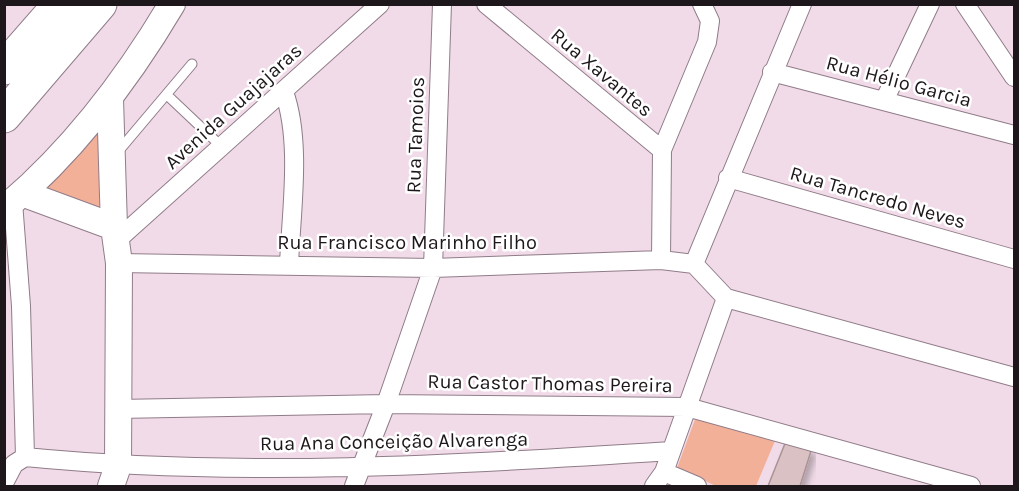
<svg xmlns="http://www.w3.org/2000/svg" width="1019" height="491" font-family="Karla,sans-serif">
  <style>
    .green { fill: #f3b099 }
    .building { fill: #dac1c3; stroke: #ab9395; stroke-width: 1.5; filter: url(#shadow) }
    .lines { fill: none; stroke-linecap: round; stroke-linejoin: round }
    .lane-casing { stroke: #907c88; stroke-width: 11 }
    .street-casing { stroke: #907c88; stroke-width: 20 }
    .secondary-casing { stroke: #907c88; stroke-width: 28 }
    .highway-casing { stroke: #907c88; stroke-width: 35 }
    .lane { stroke: #fff; stroke-width: 9 }
    .street { stroke: #fff; stroke-width: 18 }
    .secondary { stroke: #fff; stroke-width: 26 }
    .highway { stroke: #fff; stroke-width: 33 }
    .labels { text-anchor: middle; stroke-width: 5; stroke-linejoin: round; paint-order: stroke }
    .street-label { font-size: 20px; fill: #1d161a; stroke: #fff }
  </style>
  <defs>
    <filter id="shadow"><feDropShadow dx="4.5" dy="4.5" stdDeviation="3" flood-color="#0004"/></filter>
  </defs>
  <rect width="100%" height="100%" fill="#f1dbe8"/>
  <path class="green" d="M100 130 106 217 39 192Z
    M697 414 777 436 756 486H716L677 468Z"/>
  <path class="building" d="M786 441 811 451 800 486H768Z"/>
  <g class="lines">
    <g class="lane-casing">
      <path id="lane" d="M167 95 222 147
        M116 154 192 64"/>
    </g>
    <g class="street-casing">
      <path id="street" d="M486 4 662 150
        M965 4 1014 77
        M772 72 1014 135
        M284 92C302 142 291 212 289 265
        M885 99 930 4
        M728 178 1014 259
        M13 202 21 306 25 457
        M116 241 380 4
        M661 260 662 150 707 42 710 21 702 4
        M119 263 433 268 661 260 694 264
        M694 264 802 4
        M694 264 726 298
        M726 298 1014 377
        M117 409 386 404 687 407 971 486
        M664 472 697 486
        M4 483 14 464 25 457C240 478 457 465 671 451
        M354 486 386 404 433 268 442 4
        M654 486 664 472 726 298"/>
    </g>
    <g class="secondary-casing">
      <path id="secondary" d="M110 99 114 227 119 263 118 466 111 486
        M22 193 114 227
        M4 209C72 152 127 80 172 4"/>
    </g>
    <g class="highway-casing">
      <path id="highway" d="M4 68 60 4
        M4 116 100 4"/>
    </g>
    <use href="#lane" class="lane"/>
    <use href="#street" class="street"/>
    <use href="#secondary" class="secondary"/>
    <use href="#highway" class="highway"/>
  </g>
  <g class="labels">
    <g class="street-label">
      <text transform="translate(602 72) rotate(40)" y="7">Rua Xavantes</text>
      <text transform="translate(899 81) rotate(15)" y="7">Rua Hélio Garcia</text>
      <text transform="translate(233 106) rotate(-42)" y="7">Avenida Guajajaras</text>
      <text transform="translate(415 135) rotate(-88)" y="7">Rua Tamoios</text>
      <text transform="translate(878 197) rotate(16)" y="7">Rua Tancredo Neves</text>
      <text x="407" y="249">Rua Francisco Marinho Filho</text>
      <text transform="translate(550 383) rotate(1)" y="7">Rua Castor Thomas Pereira</text>
      <text transform="translate(394 441) rotate(-1)" y="7">Rua Ana Conceição Alvarenga</text>
    </g>
  </g>
  <rect width="1019" height="491" fill="none" stroke="#1d161a" stroke-width="12"/>
</svg>
